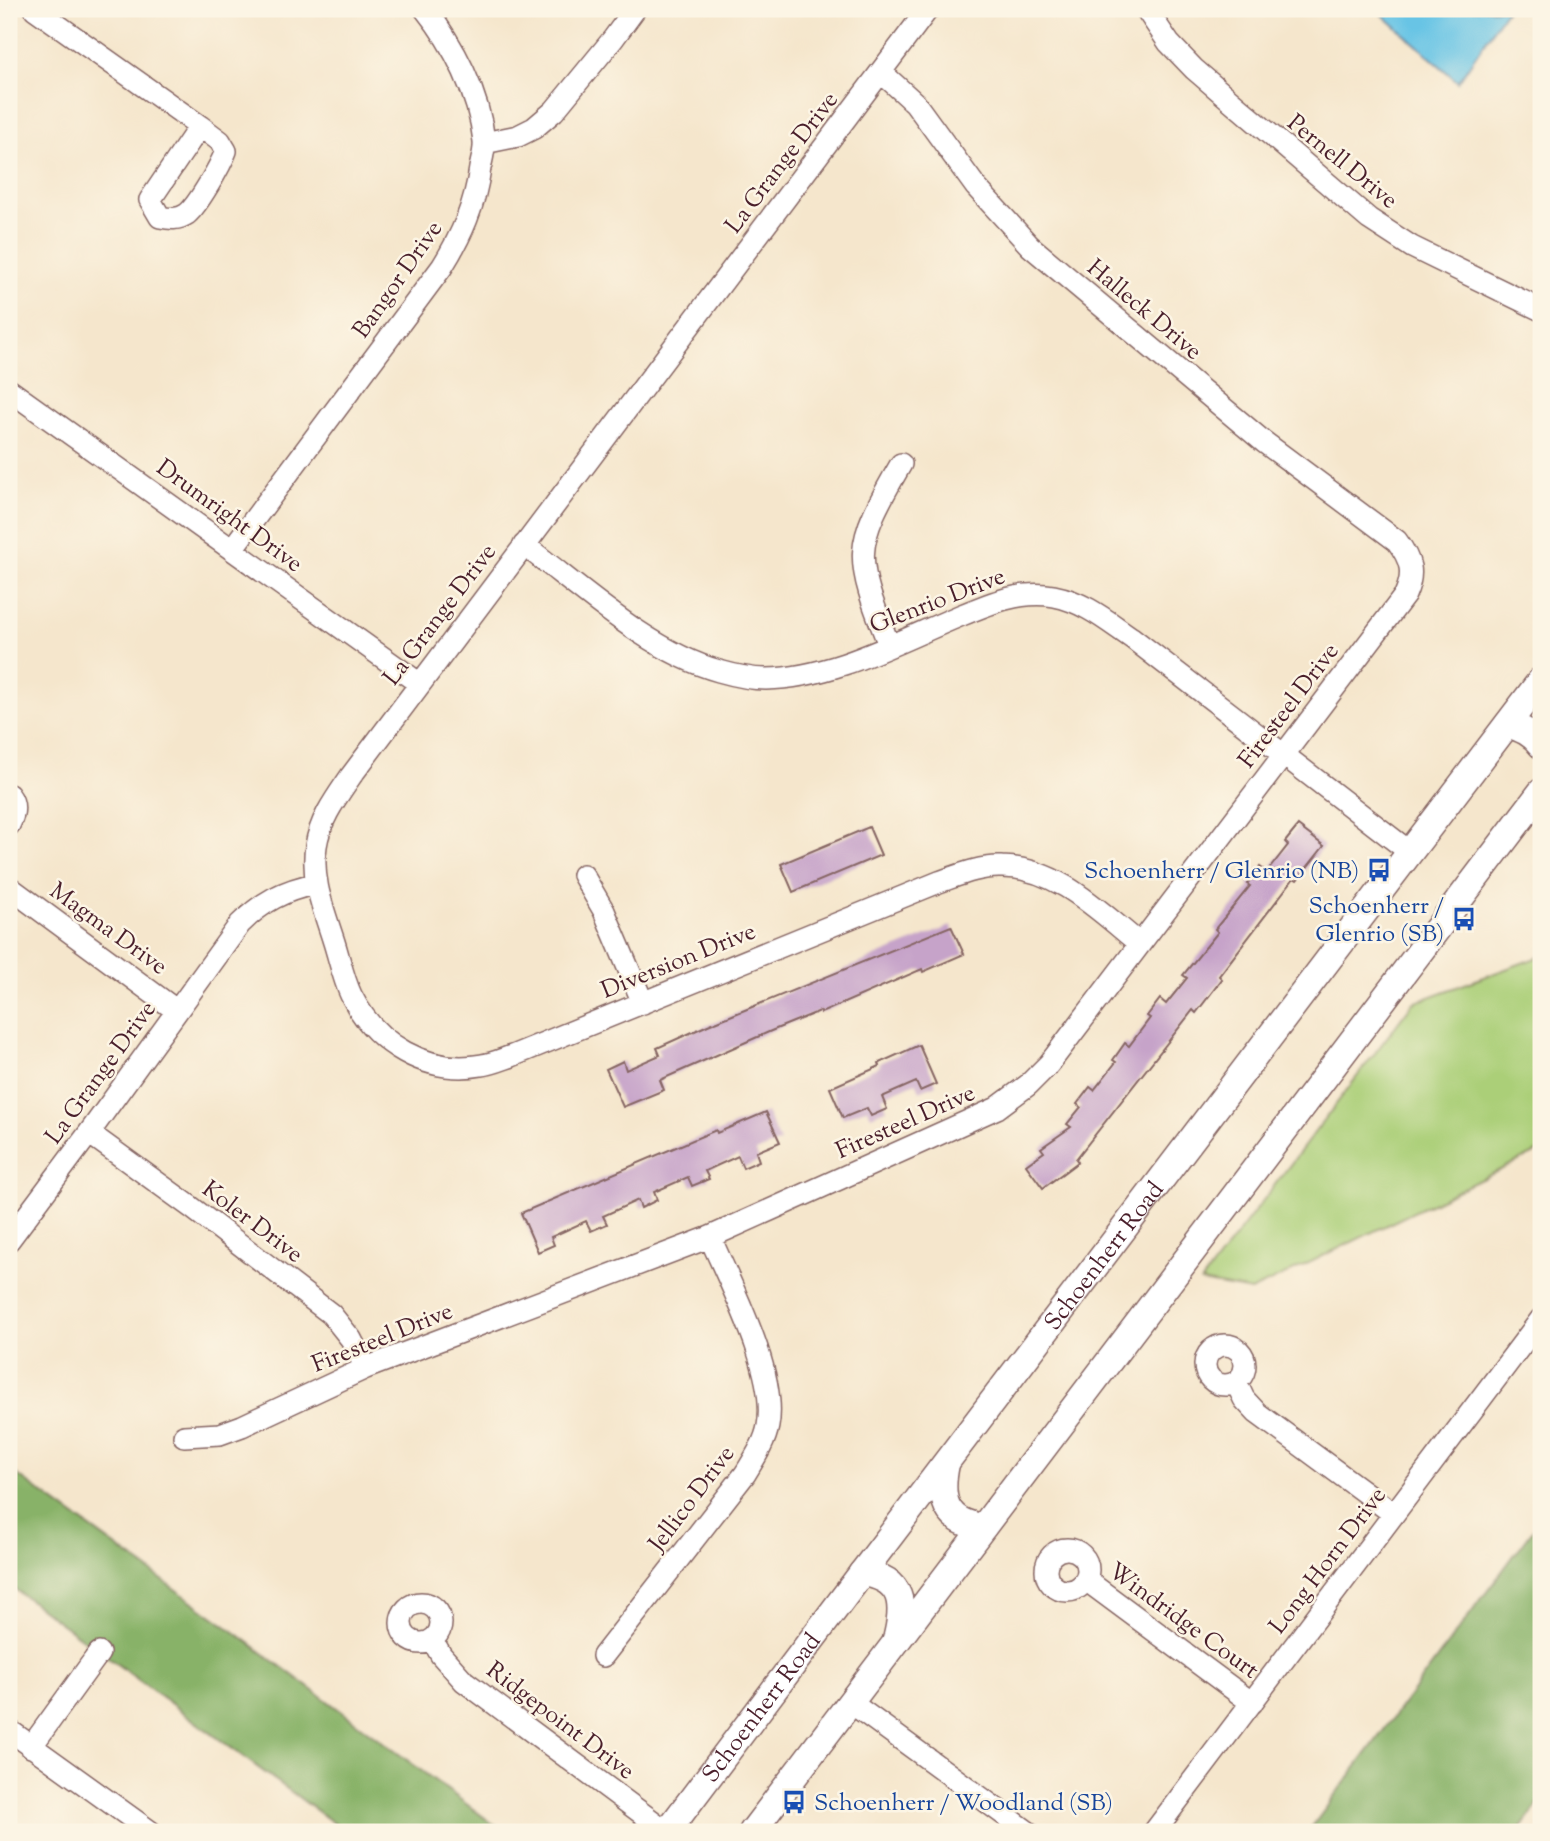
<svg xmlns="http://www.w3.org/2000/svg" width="1550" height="1841" font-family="'Sorts Mill Goudy',serif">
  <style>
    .green { fill: #abcf78; stroke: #7a7752; stroke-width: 2 }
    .forest { fill: #88b268; stroke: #69684a; stroke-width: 2 }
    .water { fill: #67c4e5; stroke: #587288; stroke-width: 2 }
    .building { fill: #c6a3c9 }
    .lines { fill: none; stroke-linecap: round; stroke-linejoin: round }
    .minor-casing { stroke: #866563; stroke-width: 24 }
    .major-casing { stroke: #866563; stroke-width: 29 }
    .minor { stroke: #fff; stroke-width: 21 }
    .major { stroke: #fff; stroke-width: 26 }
    .labels { text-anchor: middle; stroke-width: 5; stroke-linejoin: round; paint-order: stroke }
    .street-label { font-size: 24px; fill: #4a1f2b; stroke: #fcf5e5 }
    .transit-label { font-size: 24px; fill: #164399; stroke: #fcf5e5; text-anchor: end }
  </style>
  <rect width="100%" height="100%" fill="#fcf5e5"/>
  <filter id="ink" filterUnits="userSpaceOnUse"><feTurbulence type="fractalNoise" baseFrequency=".0143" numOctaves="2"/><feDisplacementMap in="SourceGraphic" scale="14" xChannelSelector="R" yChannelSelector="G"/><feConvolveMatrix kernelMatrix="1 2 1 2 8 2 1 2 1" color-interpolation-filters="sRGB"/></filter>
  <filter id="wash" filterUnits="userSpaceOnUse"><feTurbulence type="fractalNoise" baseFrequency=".00686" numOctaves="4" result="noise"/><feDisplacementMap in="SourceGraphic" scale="28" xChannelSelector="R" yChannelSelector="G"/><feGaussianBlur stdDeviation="1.57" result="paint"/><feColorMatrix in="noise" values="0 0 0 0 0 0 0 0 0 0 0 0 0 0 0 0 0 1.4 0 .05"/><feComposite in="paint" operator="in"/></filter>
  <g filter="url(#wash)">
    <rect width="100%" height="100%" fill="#f5e6cc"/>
    <path class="green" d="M1541 956V1150L1251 1291 1201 1282 1413 1003Z"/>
    <path class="forest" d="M9 1469 240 1636 504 1832H346L9 1585Z
      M1541 1519V1801L1518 1832H1308Z"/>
    <path class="water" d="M1376 9H1507L1458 82Z"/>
    <g id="blocks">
      <path class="building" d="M1298 826 1324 846 1297 880 1294 878 1219 976 1222 979 1196 1013 1193 1010 1076 1159 1078 1162 1043 1188 1026 1165 1044 1152 1041 1148 1071 1127 1067 1124 1081 1107 1077 1104 1090 1087 1094 1090 1116 1062 1113 1060 1125 1043 1129 1046 1150 1018 1147 1016 1160 999 1166 1004 1187 978 1183 975 1218 932 1215 929 1250 886 1247 884 1260 867 1267 872 1288 845 1285 842Z
        M869 827 881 855 793 892 781 864Z
        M951 926 964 954 923 972 922 969 821 1013 820 1011 771 1031 660 1080 664 1090 623 1107 606 1069 623 1061 626 1070 660 1055 657 1048 708 1025Z
        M919 1045 936 1084 920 1091 916 1082 882 1097 887 1109 871 1116 867 1108 843 1118 830 1088 880 1066 879 1063Z
        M766 1112 780 1142 756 1152 759 1161 743 1168 738 1156 705 1171 709 1179 692 1186 688 1177 654 1192 657 1200 641 1208 638 1200 603 1216 607 1224 591 1231 586 1221 551 1237 554 1245 538 1252 521 1213 716 1130 717 1133Z"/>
    </g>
  </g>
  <g filter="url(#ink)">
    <use href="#blocks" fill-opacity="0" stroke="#866563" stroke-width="2"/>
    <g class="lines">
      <g class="minor-casing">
        <path id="minor" d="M35 9 200 126 220 141 226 151C221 165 198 205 187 214 178 220 170 219 160 217L150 200 200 126
          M928 9 351 776C336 798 320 819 316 846 311 879 323 908 333 939 339 957 343 978 351 995 375 1044 427 1075 482 1065 492 1064 503 1059 512 1056L939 882C959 875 980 866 1002 867 1057 867 1100 912 1140 944
          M1146 9 1169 43 1194 69 1369 219 1412 247 1541 310
          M484 143 518 136 534 128 554 111 613 39 635 9
          M9 390 420 684
          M524 545C580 587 651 653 719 671 733 675 751 679 766 679 832 678 897 642 957 617 988 604 1019 590 1054 596 1085 602 1107 621 1132 638L1411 853
          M232 549 442 267C462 235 475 205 480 168 482 159 485 149 484 141 479 94 454 45 425 9
          M889 645C854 556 852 548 901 464
          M9 795C16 804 14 815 9 825
          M583 875 604 911 643 1003
          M9 887 177 1011
          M89 1133 191 1207 331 1314 351 1339 366 1368
          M9 1240 89 1133 240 924C262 902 284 890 315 884
          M1205 1365a20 20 0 1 1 40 0a20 20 0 1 1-40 0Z
          M1236 1382 1244 1399 1257 1413 1394 1514
          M184 1436 220 1434 242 1426 366 1368 710 1237 997 1108 1028 1085 1049 1064 1405 595C1415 573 1411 560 1397 541L1264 442 1030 246 976 187 915 103 881 72
          M1046 1570a21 21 0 1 1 42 0a21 21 0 1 1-42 0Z
          M1086 1580 1252 1703
          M401 1623a20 20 0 1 1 40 0a20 20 0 1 1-40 0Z
          M433 1641 441 1655 464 1681 667 1832
          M603 1656 745 1474C754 1459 765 1443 768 1426 778 1374 731 1286 710 1237
          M850 1702 1028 1832
          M9 1730 151 1832
          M31 1747 99 1653
          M1154 1832 1541 1319"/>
      </g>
      <g class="major-casing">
        <g id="major">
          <path d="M1508 724C1522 729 1532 733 1541 745"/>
          <path d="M946 1464C939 1498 944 1522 983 1527"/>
          <path d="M862 1573C904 1578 905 1605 896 1640"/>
          <path id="s1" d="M667 1832 862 1573 1541 680"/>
          <path d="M752 1832 1541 792"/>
        </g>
      </g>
      <use href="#minor" class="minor"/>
      <use href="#major" class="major"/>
    </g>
  </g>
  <defs>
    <g id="bus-bare" transform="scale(1.89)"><path d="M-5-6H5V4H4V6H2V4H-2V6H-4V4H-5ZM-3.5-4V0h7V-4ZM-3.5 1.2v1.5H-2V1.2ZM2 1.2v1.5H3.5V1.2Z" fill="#1a4fb4" stroke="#fcf5e5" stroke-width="2.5" paint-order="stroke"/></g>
  </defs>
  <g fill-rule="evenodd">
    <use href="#bus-bare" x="1379" y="870"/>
    <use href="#bus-bare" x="1464" y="919"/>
    <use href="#bus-bare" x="794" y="1802"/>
  </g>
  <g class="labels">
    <g class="street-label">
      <text transform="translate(1343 161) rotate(39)" y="8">Pernell Drive</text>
      <text transform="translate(781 162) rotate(-53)" y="8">La Grange Drive</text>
      <text transform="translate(397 279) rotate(-55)" y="8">Bangor Drive</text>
      <text transform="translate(1145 309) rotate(40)" y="8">Halleck Drive</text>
      <text transform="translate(230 515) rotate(36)" y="8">Drumright Drive</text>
      <text transform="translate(937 600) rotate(-21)" y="8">Glenrio Drive</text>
      <text transform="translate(439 614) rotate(-53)" y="8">La Grange Drive</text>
      <text transform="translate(1288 705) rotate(-53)" y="8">Firesteel Drive</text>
      <text transform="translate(109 928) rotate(36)" y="8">Magma Drive</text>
      <text transform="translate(678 960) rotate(-22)" y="8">Diversion Drive</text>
      <text transform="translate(100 1072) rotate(-54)" y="8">La Grange Drive</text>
      <text transform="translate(905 1121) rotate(-24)" y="8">Firesteel Drive</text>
      <text transform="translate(253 1221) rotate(37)" y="8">Koler Drive</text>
      <text dy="8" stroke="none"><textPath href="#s1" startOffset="723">Schoenherr Road</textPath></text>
      <text transform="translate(382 1337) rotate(-22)" y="8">Firesteel Drive</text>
      <text transform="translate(691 1498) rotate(-53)" y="8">Jellico Drive</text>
      <text transform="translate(1327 1560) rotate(-53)" y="8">Long Horn Drive</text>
      <text transform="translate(1184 1620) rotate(36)" y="8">Windridge Court</text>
      <text dy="8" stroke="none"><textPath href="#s1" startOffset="156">Schoenherr Road</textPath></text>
      <text transform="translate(561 1720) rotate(37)" y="8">Ridgepoint Drive</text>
    </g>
    <g class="transit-label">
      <text x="1359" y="878">Schoenherr / Glenrio (NB)</text>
      <text x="1444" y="913">Schoenherr /<tspan x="1444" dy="28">Glenrio (SB)</tspan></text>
      <text x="814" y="1810" text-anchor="start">Schoenherr / Woodland (SB)</text>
    </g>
  </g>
  <rect width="1550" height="1841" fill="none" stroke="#fcf5e5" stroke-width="35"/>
</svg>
